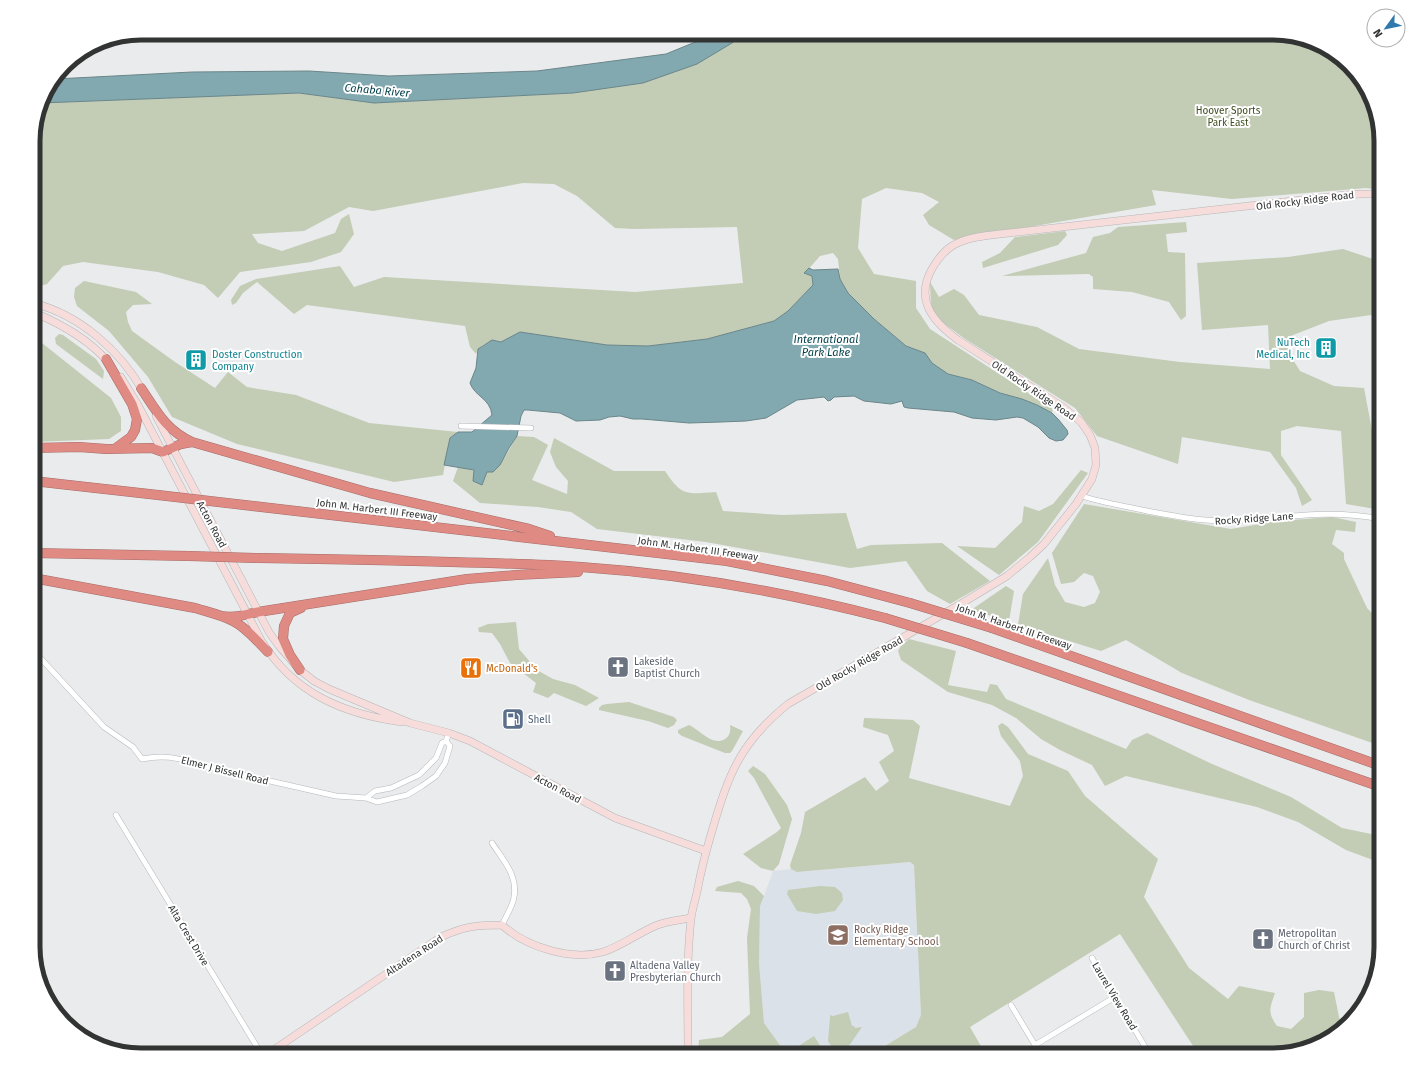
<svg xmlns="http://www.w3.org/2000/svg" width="1414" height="1088" font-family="'Fira Sans',sans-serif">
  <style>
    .built { fill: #dbe1e8 }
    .green { fill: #c3ccb5 }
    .water { fill: #82a9b0; stroke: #6a868a }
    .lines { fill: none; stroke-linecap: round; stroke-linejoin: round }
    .street-casing { stroke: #b6b7b9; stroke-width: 6 }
    .secondary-casing { stroke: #b6b7b9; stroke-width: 8 }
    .highway-casing { stroke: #a36c68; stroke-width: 10 }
    .street { stroke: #fff; stroke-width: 5 }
    .secondary { stroke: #f6dcda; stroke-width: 7 }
    .highway { stroke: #e08a84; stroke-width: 9 }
    .highway-bridge-casing { stroke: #a36c68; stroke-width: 10; stroke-linecap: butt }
    .highway-bridge { stroke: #e08a84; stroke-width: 9 }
    .labels { text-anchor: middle; stroke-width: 4; stroke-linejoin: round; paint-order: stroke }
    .park-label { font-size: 10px; fill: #3e4e1f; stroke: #fff }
    .street-label { font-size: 10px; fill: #323333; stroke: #fff }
    .culture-label { font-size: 10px; fill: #0d838f; stroke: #fff; text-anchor: end }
    .worship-label { font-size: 10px; fill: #5b616d; stroke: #fff; text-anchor: start }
    .food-label { font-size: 10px; fill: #c56008; stroke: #fff; text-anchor: start }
    .service-label { font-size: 10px; fill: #4e5e75; stroke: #fff; text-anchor: start }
    .education-label { font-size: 10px; fill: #785e54; stroke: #fff; text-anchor: start }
    .water-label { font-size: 11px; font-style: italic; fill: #003f48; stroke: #fff }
    .rim { fill: none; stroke: #323333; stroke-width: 5 }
  </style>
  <rect width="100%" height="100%" fill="#eaebec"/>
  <path class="built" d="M910 862 914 865 921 1015 916 1027 870 1055H787L764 1023 759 963 760 906 764 896 773 871 791 869 798 872Z"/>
  <path class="green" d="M745 33H1273L1308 39 1339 55 1370 93 1381 141V190L1366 188 1232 199 1152 190 1156 205 954 240 929 225 923 215 939 202 922 193 886 188 862 199 858 248 874 274 916 281V308L930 329 1053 409 1052 413 1037 405 1022 399 1000 393 972 380 948 374 932 363 925 353 906 346 874 319 848 293 840 279 838 259 833 253 820 256 805 273 812 276 813 285 788 311 774 321 707 339 648 346 607 345 520 332 501 342C493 338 479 345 476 354L470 347 465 326 307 305 294 314 257 282 243 293 236 303 232 305 231 300 240 286 256 279 340 266 354 287 384 277 635 292 743 283 737 227 634 229 615 228 577 196 554 184 523 183 373 211 349 207 304 231 252 234 258 243 282 251 335 233 341 219 349 214 354 234 341 252 311 262 240 272 218 298 204 285 158 272 83 262 63 266 47 284 33 288V134L41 103 299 93 375 103 573 93 732 43Z
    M1186 222 1187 232 1166 234 1168 252 1185 253 1186 316 1181 320 1169 302 1132 292 1093 289V277L1089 274 1002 276 1086 253 1093 237 1110 233 1118 227Z
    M1065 231 1067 235 1058 245 983 268 982 262 1000 253 1015 237Z
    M1379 246 1381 247V319L1371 315 1329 321 1288 337 1290 355 1300 371 1334 386 1364 388 1374 441 1381 445V510L1346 504 1341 431 1297 426 1281 431V455L1312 500 1302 506 1296 488 1270 452 1182 437 1178 464 1097 436 1075 408 965 339 938 319 931 307 930 282 939 297 954 289 964 295 979 315 1037 327 1079 349 1180 362 1270 369 1268 325 1202 330 1197 263 1288 257 1343 249 1373 259Z
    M84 281 136 292 152 304 133 305 126 312 128 322 132 331 175 362 215 388 228 372 247 387 296 395 369 423 458 432 450 438 443 475 394 482 237 444 172 417 148 377 109 331 77 306 74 297 75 288Z
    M59 334 63 335 96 359 104 371 103 379 56 344 55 338Z
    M42 343 111 398 121 417V431L109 439 33 442V378L39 369 34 345Z
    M517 436 534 437 548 445 532 480 567 494 568 481 556 467 550 452 554 438 614 471H665C682 497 687 494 716 492L723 511 782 515 846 513 857 549 871 545 942 543 990 581 950 604 927 591 906 561 850 568 706 542 597 529 571 512 538 507 480 503 453 481 458 467C464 468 482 473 487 472 501 470 510 447 517 436Z
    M1081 470 1088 473 1038 542 999 575 957 546 995 548 1022 522 1024 506 1039 511 1053 504Z
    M1084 504 1231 529 1278 521 1332 517 1356 522 1355 532 1336 530 1332 544 1344 553V559L1367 608 1381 622V746L1249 700 1182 673 1126 640 1101 651 1018 625 1023 594 1048 558 1055 585 1065 602 1084 607 1095 603 1100 592 1093 576 1084 573 1074 582 1061 584 1052 553Z
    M1006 586 1014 591 1009 621 971 610Z
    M516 622 519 649 537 670 553 679 575 685 599 698 586 706 554 693 548 698 533 692 536 683 510 663 500 644 492 633 479 632 478 628 488 624Z
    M909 639 956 651 948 685 987 692 990 684 997 685 1006 699 1126 749 1132 740 1147 733 1212 764 1291 797 1342 828 1381 836V863L1346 850 1298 822 1257 807 1126 776 1105 786 1092 765 1060 750 1041 739 1016 718 992 705 948 692 901 660 898 651 901 646Z
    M629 702 674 717 677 720 674 725 668 728 648 721 599 710V708L602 705 607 704Z
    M864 718 913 720 920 726 909 778 1010 806 1023 776 1020 761 1001 736 998 726 1002 723 1008 727 1028 754 1068 771 1085 796 1158 859 1144 897 1189 968 1228 999 1239 986 1275 993C1270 1008 1267 1012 1277 1026L1291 1029 1304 1017V993L1319 990 1334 992 1341 1027 1321 1044 1273 1055H1199L1120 934 970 1027 986 1055H870L916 1027 921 1015 914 865 910 862 797 872 791 869 790 865 801 833 805 812 865 777 876 791 889 781 879 762 894 751 888 735 863 727Z
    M689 725C699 729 712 747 725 739 730 736 731 730 730 725L743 731 732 751 730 753H725L682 736 678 733V730Z
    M753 766 765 774 787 805 792 819 779 864 773 871 761 868 743 854 777 832 781 828 754 778 748 771Z
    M738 881 754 886 764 896 760 906 759 963 764 1023 787 1055H698L699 1040 722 1037 750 1014 747 938 751 909 747 899 741 893 715 891 717 887Z
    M820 886 835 887 842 893 843 900 835 911 816 914 797 911 787 894 788 890Z
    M848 1012 852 1026H854L855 1028 862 1027 844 1053 839 1054 835 1052 828 1041 830 1018V1015L833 1016Z
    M814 1036 821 1047 808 1055H798L794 1049Z"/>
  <path class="water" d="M713 33H745L732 43 697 64 643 83 573 93 374 103 299 93 41 103 44 93 55 79 192 72 309 71 389 76 537 71 666 54 710 36Z
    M809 268 813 270 838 269 840 279 848 293 874 319 906 346 925 353 932 363 948 374 972 380 1000 393 1022 399 1037 405 1052 413 1058 419 1067 430 1068 434 1063 440 1056 441 1049 438 1038 427 1023 418 1017 417 996 420 972 418 954 412 908 408 904 407 902 401 891 404 864 401 854 396 834 397 831 400 828 401 824 397 797 400 766 418 746 421 721 422 689 423 642 419H633L620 416 609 417 600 420 576 421 560 413 528 410H524L521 416 517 436 509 448 500 465 493 472H487L482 485 473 481 474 470 444 465 450 438 458 432H472L492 415C490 398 475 397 470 383L476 368 478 349 492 340 501 342 520 332 607 345 648 346 707 339 774 321 788 311 813 285 812 276 804 273Z"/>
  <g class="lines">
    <g class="street-casing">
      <path id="street" d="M461 426 531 428
        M1082 496C1103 503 1125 506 1147 511 1174 516 1199 521 1226 521 1280 519 1326 508 1381 519
        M33 650 104 727 133 747 142 759C162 755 177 757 195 764L336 796 366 798 377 802 407 795 422 786 436 776 445 763 450 746 446 741
        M366 798 375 791 391 788 419 775 436 758 442 743 446 741 449 733
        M116 815 262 1055
        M492 843C503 860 518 875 514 897 513 906 506 916 502 925
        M1092 958 1150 1055
        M1011 1005 1041 1055
        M1035 1045 1115 997"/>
    </g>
    <g class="secondary-casing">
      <path id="secondary" d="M33 303C80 315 121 351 144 393
        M33 312C61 324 89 339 109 363
        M121 377 138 405 261 640C293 693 343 714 402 722
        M156 416 269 632 279 646 300 670 314 681 329 689 410 723 449 733 470 741 615 818 706 851
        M266 1055 441 937C465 926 477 925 502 925 526 947 571 961 603 952 621 946 637 934 655 926 666 921 679 920 691 918
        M688 1055C688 1010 686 964 691 919 692 910 695 901 697 892 701 871 706 851 712 831 729 773 740 743 788 704L964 602 1007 576 1030 557 1044 544 1076 504 1092 479 1096 465 1095 448 1090 435 1081 422 1063 407 958 340C932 321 914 299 933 267 938 259 944 251 952 246 966 237 984 236 1000 234L1345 195 1361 194H1381"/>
    </g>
    <g class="highway-casing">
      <path id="highway" d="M106 359 132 404 137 419 135 430 131 437 116 448
        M141 388C157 412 166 430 192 442L370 493 529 529 550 536
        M33 448 79 447 106 449 152 448 163 452 181 444 192 442
        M33 481 158 495
        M227 503 727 561 827 581 910 603
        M33 553 189 556
        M256 558C320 559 385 560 450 562 493 563 537 564 581 567 684 574 785 592 885 618
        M33 578 195 608C208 612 222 615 233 621 247 628 257 641 268 652
        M221 616C235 618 245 615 258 612L467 579 516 575 578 572
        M992 628 1381 766
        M967 643 1381 787
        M300 670 290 655 283 639 284 626 290 613 301 608"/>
    </g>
    <use href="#street" class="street"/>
    <use href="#secondary" class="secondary"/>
    <use href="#highway" class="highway"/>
    <g class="highway-bridge-casing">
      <path id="highway-bridge" d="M158 495 227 503
        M189 556 256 558
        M910 603 992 628
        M885 618 967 643"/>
    </g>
    <use href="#highway-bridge" class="highway-bridge"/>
  </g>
  <defs>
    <g id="building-square" transform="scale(1.15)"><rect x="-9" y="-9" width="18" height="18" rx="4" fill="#0f9aa8" stroke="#fff"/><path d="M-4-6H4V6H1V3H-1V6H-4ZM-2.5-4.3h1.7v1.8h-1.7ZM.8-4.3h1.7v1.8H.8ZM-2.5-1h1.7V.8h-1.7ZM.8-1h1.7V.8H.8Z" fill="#fff"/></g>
    <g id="church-square" transform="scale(1.15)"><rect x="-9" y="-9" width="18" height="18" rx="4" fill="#6b7280" stroke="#fff"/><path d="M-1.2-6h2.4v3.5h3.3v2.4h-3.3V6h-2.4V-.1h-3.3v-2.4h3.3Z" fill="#fff"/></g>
    <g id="restaurant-square" transform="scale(1.15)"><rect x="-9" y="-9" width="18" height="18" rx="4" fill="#e8710a" stroke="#fff"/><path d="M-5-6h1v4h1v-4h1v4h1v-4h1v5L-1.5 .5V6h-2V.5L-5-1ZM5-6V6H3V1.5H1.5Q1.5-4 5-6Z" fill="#fff"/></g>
    <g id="fuel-square" transform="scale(1.15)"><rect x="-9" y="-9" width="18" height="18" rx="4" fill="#5c6f8a" stroke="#fff"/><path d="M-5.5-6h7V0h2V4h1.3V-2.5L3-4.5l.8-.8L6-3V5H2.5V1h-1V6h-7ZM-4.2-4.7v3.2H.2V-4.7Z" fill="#fff"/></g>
    <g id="school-square" transform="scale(1.15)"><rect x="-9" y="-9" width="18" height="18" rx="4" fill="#8d6e63" stroke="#fff"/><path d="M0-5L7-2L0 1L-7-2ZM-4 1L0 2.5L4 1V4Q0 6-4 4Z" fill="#fff"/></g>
  </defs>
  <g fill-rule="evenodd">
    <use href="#building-square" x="1326" y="348"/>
    <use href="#building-square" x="196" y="360"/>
    <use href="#church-square" x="618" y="667"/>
    <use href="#restaurant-square" x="471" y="668"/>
    <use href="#fuel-square" x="513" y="719"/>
    <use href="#school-square" x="838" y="935"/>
    <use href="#church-square" x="1263" y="939"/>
    <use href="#church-square" x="615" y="971"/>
  </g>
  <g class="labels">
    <g class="park-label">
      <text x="1228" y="114">Hoover Sports<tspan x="1228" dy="12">Park East</tspan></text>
    </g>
    <g class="street-label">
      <text transform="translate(1305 200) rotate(-7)" y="4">Old Rocky Ridge Road</text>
      <text transform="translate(1034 390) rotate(34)" y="4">Old Rocky Ridge Road</text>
      <text transform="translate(377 509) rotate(7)" y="4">John M. Harbert III Freeway</text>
      <text transform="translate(1254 518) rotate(-4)" y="4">Rocky Ridge Lane</text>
      <text transform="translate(212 524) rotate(62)" y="4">Acton Road</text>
      <text transform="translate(698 548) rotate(8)" y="4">John M. Harbert III Freeway</text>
      <text transform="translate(1014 626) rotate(19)" y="4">John M. Harbert III Freeway</text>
      <text transform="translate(859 663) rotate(-30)" y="4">Old Rocky Ridge Road</text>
      <text transform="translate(225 770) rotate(14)" y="4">Elmer J Bissell Road</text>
      <text transform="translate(558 788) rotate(28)" y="4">Acton Road</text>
      <text transform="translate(189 935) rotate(59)" y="4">Alta Crest Drive</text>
      <text transform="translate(414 955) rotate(-33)" y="4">Altadena Road</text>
      <text transform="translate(1115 996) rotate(59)" y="4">Laurel View Road</text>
    </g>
    <g class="culture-label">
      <text x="1310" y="346">NuTech<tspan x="1310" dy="12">Medical, Inc</tspan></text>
      <text x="212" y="358" text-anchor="start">Doster Construction<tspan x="212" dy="12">Company</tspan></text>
    </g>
    <g class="worship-label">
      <text x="634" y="665">Lakeside<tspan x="634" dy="12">Baptist Church</tspan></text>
      <text x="1278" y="937">Metropolitan<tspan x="1278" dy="12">Church of Christ</tspan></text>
      <text x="630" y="969">Altadena Valley<tspan x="630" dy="12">Presbyterian Church</tspan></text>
    </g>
    <g class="food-label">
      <text x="486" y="672">McDonald's</text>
    </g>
    <g class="service-label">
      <text x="528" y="723">Shell</text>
    </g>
    <g class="education-label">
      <text x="854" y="933">Rocky Ridge<tspan x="854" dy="12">Elementary School</tspan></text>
    </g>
    <g class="water-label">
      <text transform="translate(377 90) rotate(5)" y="4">Cahaba River</text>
      <text x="826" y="343">International<tspan x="826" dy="13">Park Lake</tspan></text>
    </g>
  </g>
  <path d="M0 0H1414V1088H0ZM141 40H1273A101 101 0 0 1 1374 141V947A101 101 0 0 1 1273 1048H141A101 101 0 0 1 40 947V141A101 101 0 0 1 141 40Z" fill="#fff" fill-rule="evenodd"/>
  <path class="rim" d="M141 40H1273A101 101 0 0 1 1374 141V947A101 101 0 0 1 1273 1048H141A101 101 0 0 1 40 947V141A101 101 0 0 1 141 40Z"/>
  <g transform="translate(1386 28) rotate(237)"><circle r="19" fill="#ffffff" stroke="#adadad"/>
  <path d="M0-3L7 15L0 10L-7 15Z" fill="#2f79ad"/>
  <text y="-6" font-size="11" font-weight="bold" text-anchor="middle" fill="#323333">N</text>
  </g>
</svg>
